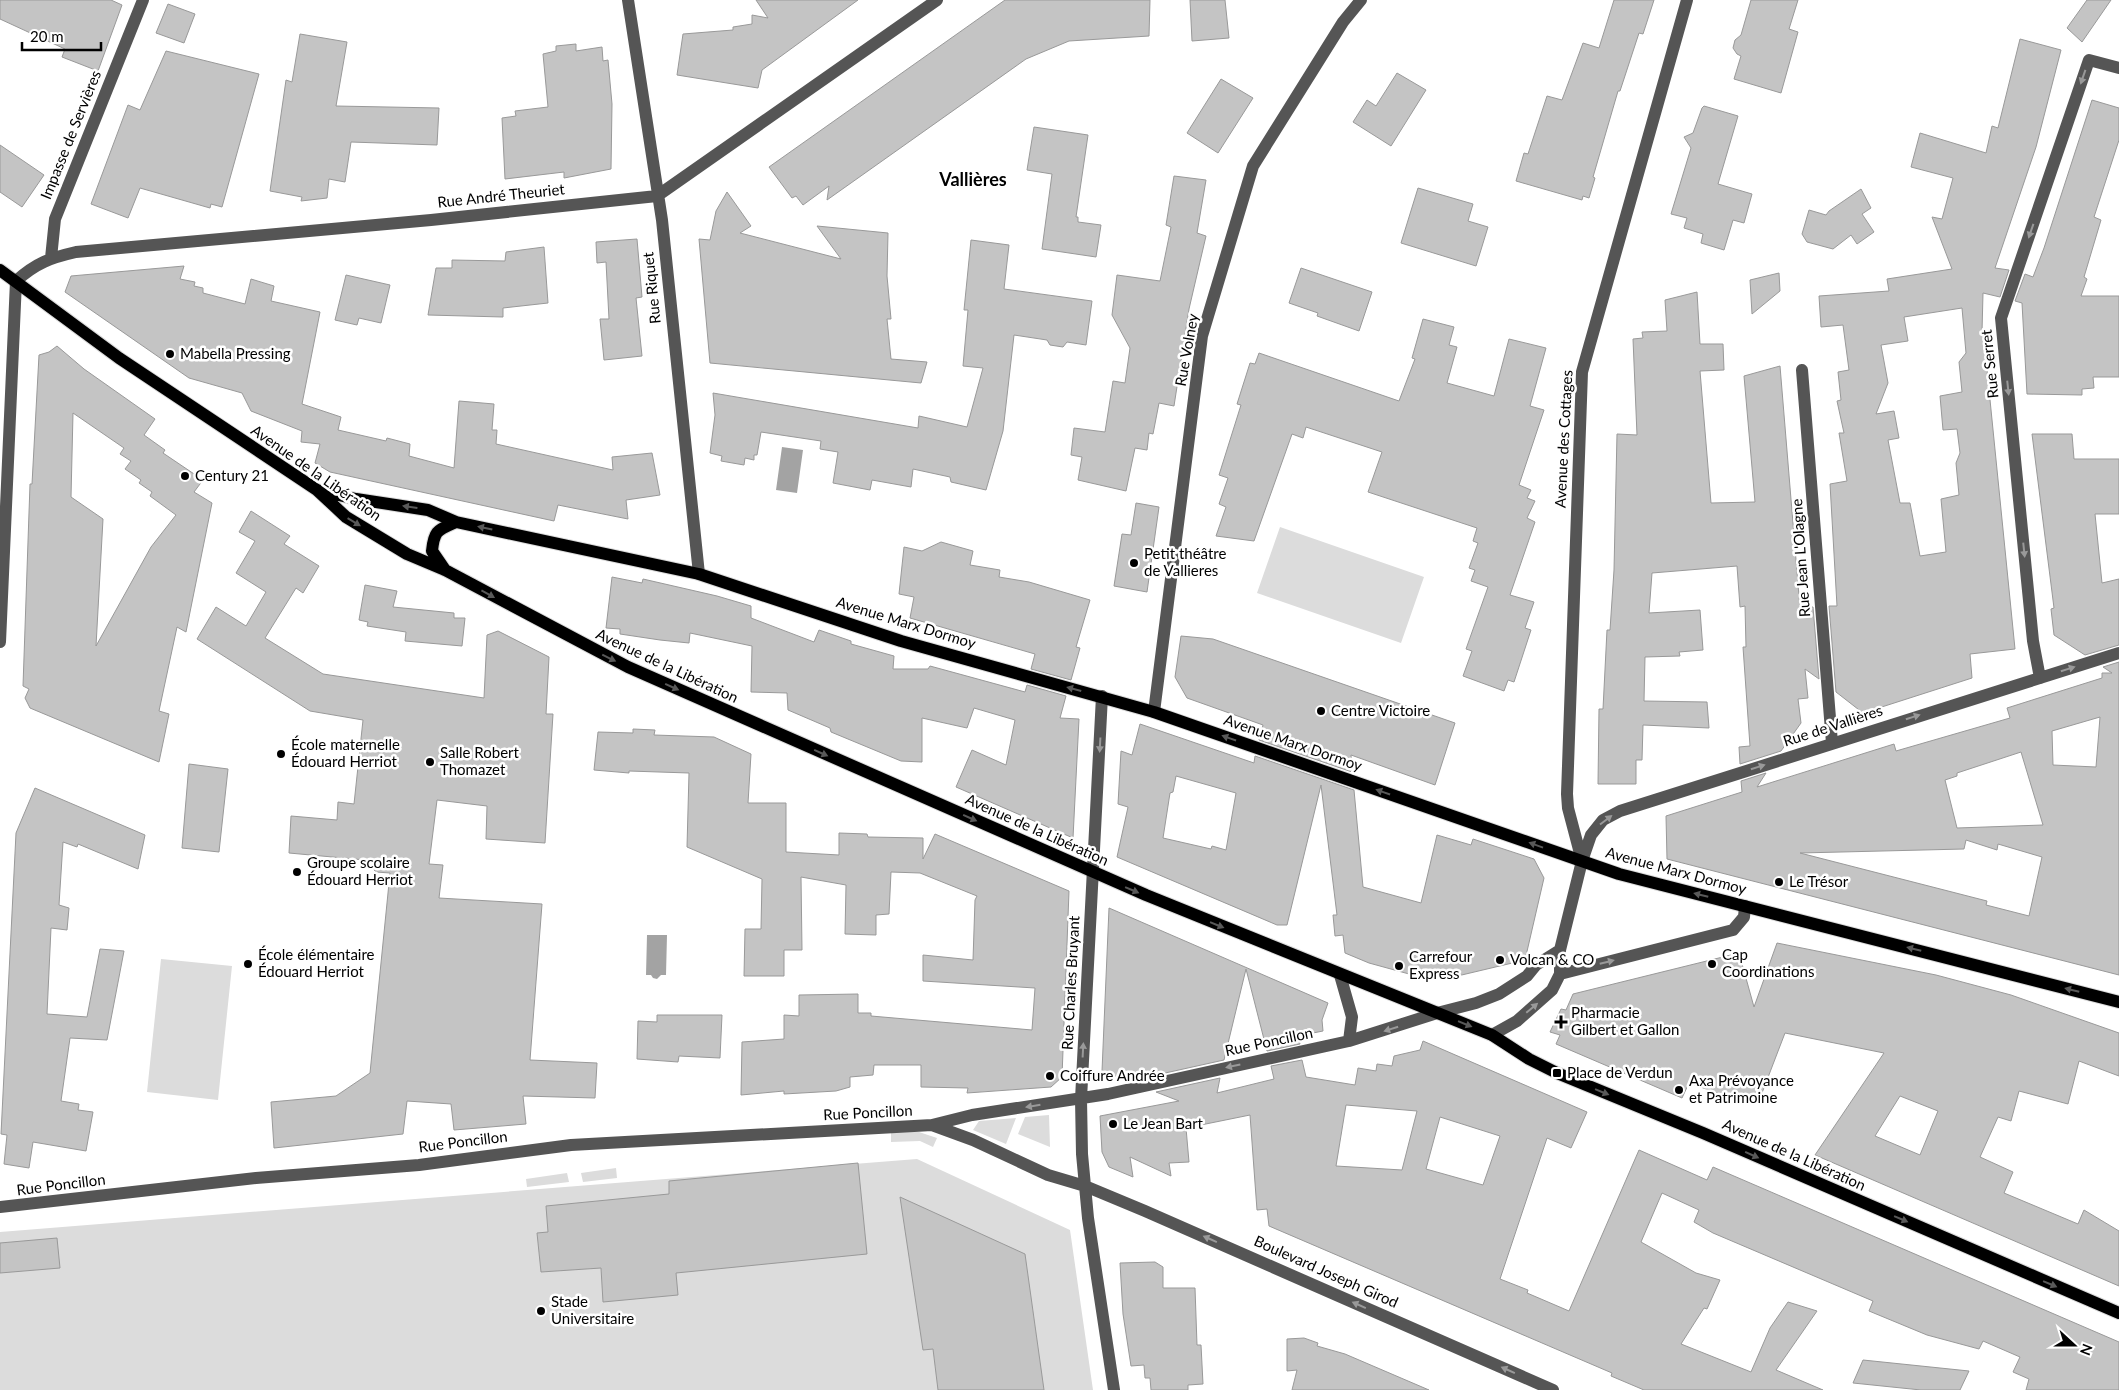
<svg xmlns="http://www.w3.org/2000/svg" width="2119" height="1390" font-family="Lato,sans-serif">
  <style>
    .green { fill: #dcdcdc }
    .water { fill: #a3a3a3 }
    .building { fill: #c4c4c4; stroke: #999; fill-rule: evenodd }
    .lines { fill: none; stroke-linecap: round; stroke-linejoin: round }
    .major-casing { stroke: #dbdbdb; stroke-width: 14 }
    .minor { stroke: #555; stroke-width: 12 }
    .major { stroke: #000; stroke-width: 12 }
    .oneway { fill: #999 }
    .oneway2 { fill: #595959 }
    .poi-dot { fill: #000; stroke: #fff; stroke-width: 2 }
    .labels { text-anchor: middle; stroke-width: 5; stroke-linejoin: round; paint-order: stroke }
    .street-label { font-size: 15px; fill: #000; stroke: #fff }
    .poi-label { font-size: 15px; fill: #000; stroke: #fff; text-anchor: start }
    .quarter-label { font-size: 18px; font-weight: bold; fill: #000; stroke: #fff }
  </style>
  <rect width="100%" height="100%" fill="#fff"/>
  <path class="green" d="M1280 527 1424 577 1401 643 1257 593Z
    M161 959 232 966 218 1100 147 1092Z
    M1049 1115 1050 1147 1018 1134 1025 1117Z
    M1016 1118 1006 1144 973 1130 979 1121Z
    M891 1132H919L937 1138 933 1147 920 1141 891 1142Z
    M917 1159 1070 1230 1093 1390H0V1232Z
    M616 1168 617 1178 583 1182 581 1173Z
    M567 1173 569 1182 527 1187 526 1179Z"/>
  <path class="water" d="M782 447 803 450 797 493 776 490Z
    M647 935H667L666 975H661L657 979 653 978 651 975H646Z"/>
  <path class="building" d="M0 0H111L122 5 98 71 62 57 65 49 0 19Z
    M756 0H858L762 70 758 88 677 75 683 34 733 30V27L752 24V15L768 18Z
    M1005 0H1150L1149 36 1069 41 1026 59 827 200 829 186 803 205 796 196 792 198 769 167Z
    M1190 0H1225L1229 38 1192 41Z
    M1614 0H1654L1643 34 1639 33 1620 91H1618L1593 177 1595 178 1589 198 1583 196 1582 200 1516 181 1524 153 1528 154 1547 96 1562 100 1583 43 1599 48Z
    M1751 0H1798L1789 29 1798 32 1781 93 1734 79 1741 56 1737 54 1733 48 1735 40 1741 35Z
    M2087 0H2111L2082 42 2067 28Z
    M168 4 195 14 184 43 156 33Z
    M300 34 347 42 336 106 439 108 437 145 351 142 345 182 329 179 327 198 301 201 302 197 270 191 286 80 292 82Z
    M2020 39 2061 50 2036 147 1995 268 2009 270 2000 297 1983 293 1982 332 1983 330 2015 649 1970 654 1972 678 1863 713 1836 692 1829 606H1837L1830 484 1847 481 1839 433H1844L1837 401 1841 400 1838 372 1849 370 1843 325 1821 327 1819 296 1889 291 1887 279 1952 269 1932 217 1942 219 1953 178 1911 167 1920 133 1986 153 1992 126 1998 128ZM1962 308 1966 353 1959 362 1962 392 1940 396 1943 430 1957 429 1960 453 1956 463 1959 495 1941 499 1946 552 1920 556 1910 503H1900L1888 440 1899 438 1894 411 1876 414 1888 383 1881 345 1908 341 1904 317Z
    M576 44V51L602 47 603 61 608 60 612 104 611 169 564 178V172L505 179 502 118 516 116 515 111 548 107 543 54 556 51V46Z
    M166 51 259 74 222 207 211 204 210 208 140 188 128 218 91 204 128 105 140 110Z
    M1397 73 1426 90 1391 146 1353 122 1367 100 1376 106Z
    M1221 79 1253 98 1218 153 1187 133Z
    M2092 100 2119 108V140L2094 217 2101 220 2084 277 2087 279 2081 296H2119V377H2093L2094 388 2082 389V395L2027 394 2022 303 2015 301 2025 274 2033 277 2044 248Z
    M1704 106 1738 116 1718 184 1752 194 1744 223 1733 220 1724 250 1701 243 1703 234 1684 228 1687 218 1671 214 1691 148 1684 137 1693 133 1702 108Z
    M1034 127 1088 135 1076 217H1078V222L1101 225 1096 257 1042 249 1052 174 1027 170Z
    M0 145 44 175 22 207 0 192Z
    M1174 176 1206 180 1197 233 1206 236 1189 309 1174 406 1159 403 1153 434 1149 433 1147 450 1135 448 1126 491 1078 480 1082 457 1071 455 1074 428 1105 432 1113 381 1125 383 1130 348 1112 315 1117 275 1160 281 1171 227 1166 225Z
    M1418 188 1473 204 1468 221 1488 227 1476 266 1401 243Z
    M1861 189 1871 208 1862 214 1874 232 1857 244 1851 235 1833 249 1807 242 1802 234 1809 210 1826 215 1829 211Z
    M727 192 751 226 740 233 841 259 817 226 888 233 887 276 891 319H887L891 359 927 362 921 383 710 363 699 239 710 240 716 211Z
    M637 239 642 297 636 298 642 356 604 360 600 319H609L606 262 597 263 596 242Z
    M971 240 1009 245 1004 289 1092 301 1086 345 1067 342 1063 347 1050 345 1047 340 1014 335 1003 431 986 490 951 482 950 477 913 469 911 487 872 480 870 490 833 483 838 452 820 449 821 441 761 432 757 455H754V460L745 458 744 465 721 461 722 456 710 453 715 415 713 393 918 428 919 416 967 427 983 368 963 366 968 310H964Z
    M544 247 548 303 503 308V317L428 315 436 268H452V260L505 261 506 252Z
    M184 266 180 279 195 282 194 286 203 288V293L245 304 251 279 274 286 271 301 320 312 302 404 341 417 338 430 386 441 387 438 410 444 409 456 454 468 459 401 494 404 492 430H497L496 444 613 470 612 457 652 453 660 495 626 500 628 519 558 505 554 521 330 472 315 463 320 444 301 442 302 431 251 411 242 393 189 378 65 292 71 276Z
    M1301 268 1372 292 1359 331 1317 316 1318 313 1289 303Z
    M1779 273 1780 291 1752 314 1750 280Z
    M346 275 390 285 381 323 359 318 357 325 335 320Z
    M1697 292 1700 344H1723L1724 370 1700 371 1711 503 1755 502 1744 376 1780 366 1800 608 1813 607 1819 679 1805 669 1808 698 1798 699 1801 723 1781 751 1740 764 1739 747 1750 746 1743 647H1746L1745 606 1740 607 1737 566 1652 573 1649 613 1700 610 1703 650 1679 652 1680 656 1645 657 1644 701 1707 702 1709 728 1643 725 1642 760H1636V784H1598L1599 709H1603L1607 630H1610L1614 570 1617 434 1637 435 1633 339 1643 338 1642 332 1667 331 1665 300Z
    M1423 319 1454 327 1449 345 1457 347 1447 383 1494 396 1509 339 1546 348 1530 406 1544 410 1519 485 1531 490 1527 498 1535 501 1527 518 1535 522 1510 595 1534 602 1525 628 1531 630 1514 682 1508 680 1504 691 1463 676 1472 651 1466 649 1488 587 1471 581 1475 570 1469 568 1478 543 1473 541 1477 528 1368 492 1382 452 1306 427 1303 438 1292 434 1254 541 1216 536 1226 507 1219 504 1228 478 1219 475 1241 405 1237 404 1250 363 1255 364 1259 353 1399 401 1415 359 1412 358Z
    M57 346 84 369 155 419 144 435 165 450 163 453 203 480 194 492 212 503 186 632 177 627 159 711 169 714 159 762 30 708 25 698 29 689 23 686 30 484H32L39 355 49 352ZM73 413 124 448 120 454 131 461 125 469 141 480 139 483 152 492 150 496 176 515 151 547 96 646 103 519 71 497Z
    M2032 434H2072L2074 459H2119V514H2095L2102 583 2119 579V645L2085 655 2054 635 2051 609 2054 608Z
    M1136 503 1159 507 1147 592 1114 586 1122 534 1131 535Z
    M251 511 290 536 284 544 319 566 303 593 296 588 265 638 323 674 484 698 487 635 498 631 549 657 546 714H553L545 843 486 839 487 806 437 800 429 864 443 865 439 898 542 904 530 1060 597 1063 595 1098 523 1096 526 1124 454 1130 451 1104 407 1101 403 1134 274 1148 271 1102 336 1096 370 1073 390 873 376 872 365 860 289 853 291 816 337 820 338 802 354 804 363 720 310 711 197 639 216 607 246 626 266 592 236 573 255 541 239 532Z
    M941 542 973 551 970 565 1000 570 999 577 1029 582 1090 600 1076 647 1080 648 1071 680 1031 669 1035 654 910 618 914 597 899 594 904 547 922 551Z
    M612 577 642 583 643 579 717 596 751 606V618L814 642 819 630 851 641V644L894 656 893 669H928L930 666 1025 692 1027 685 1066 696 1060 718 1079 719 1073 838 956 787 972 750 1006 765 1015 720 974 708 967 728 922 718V762L901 761 831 732 830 728 788 710 787 693 751 692 752 646 690 633 689 643 660 640 620 634V629L606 628Z
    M365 585 397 591 393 607 454 613V618H465L462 646 405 641 406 632 367 626 368 622 359 620Z
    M1181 636 1213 639 1455 723 1435 785 1351 755 1352 772 1259 740 1263 725 1187 698 1175 677Z
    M2119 662V975L1667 859 1666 816 1742 792 1741 781 1766 773 1757 787 1894 744 1896 751 2010 718 2007 708 2102 678V673H2112L2103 667ZM2100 717 2096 767 2053 765 2052 731ZM2021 752 2043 825 1957 828 1945 780 1957 776V773ZM1966 840 1997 850 1998 844 2042 857 2029 916 1986 905 1987 901 1800 853 1964 849Z
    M1140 724 1254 763 1255 756 1354 790 1363 887 1421 903 1437 835 1471 845 1473 839 1534 859 1544 878 1525 960 1449 978 1420 977 1369 963 1345 953 1343 935 1335 936 1333 915H1337L1321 785 1287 925H1277L1117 857 1128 807 1118 804 1121 751 1132 755ZM1176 776 1236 793 1226 850 1212 846 1211 849 1163 838 1170 793 1173 792Z
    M633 729 655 730 654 735 714 737 751 754 748 803H786V852L839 855V833L867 834 868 837 923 838V859L935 834 1069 891 1062 1077 1051 1087 967 1093 968 1088 921 1087V1065H874L873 1075 850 1077V1087L836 1091 784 1094V1091L741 1095 742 1042 784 1039V1015L799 1016V995L858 994V1013H871V1016L1032 1030 1035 988 923 981V955L973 960 975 900 977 896 920 873 891 872 889 914 876 915V935L845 934 846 885 801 877 802 950H784V976H744L745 929H761L762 879 687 847 689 773 629 771V773L594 770 598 732 633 733Z
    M189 764 228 769 219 852 182 848Z
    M35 788 145 835 138 869 78 844 77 847 63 842 59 905 69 908 67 930 51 928 47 1014 87 1017 100 949 124 951 107 1040 70 1038 61 1101 79 1104 78 1110 93 1112 86 1151 33 1142 29 1168 4 1164 7 1135 1 1134 16 833Z
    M1109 908 1328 1003 1322 1020 1323 1031 1298 1036 1300 1044 1267 1051 1246 969 1224 1060 1129 1081 1102 1071Z
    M1777 943 1936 975 2011 995 2119 1033V1076L2079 1061 2068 1104 2019 1091 2011 1121 1998 1117 1980 1157 2013 1172 2004 1193 2078 1224 2084 1210 2119 1231V1286L1815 1155 1884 1053 1785 1033 1762 1093 1744 1102 1689 1083 1682 1098 1556 1044 1560 1035 1550 1032 1561 1009 1566 1010 1573 994 1739 953 1754 1007ZM1900 1096 1938 1111 1920 1155 1875 1136Z
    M657 1015H722L720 1058 679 1056 678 1062 637 1059 638 1021 657 1022Z
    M1423 1041 1587 1112 1571 1148 1547 1138 1500 1279 1528 1290 1527 1293 1569 1311 1639 1150 1707 1180 1713 1167 2119 1342V1390H2026L2029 1379 2013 1372 2020 1357 1983 1341 1979 1349 1927 1335 1869 1311 1873 1301 1713 1233 1694 1222 1699 1210 1662 1193 1641 1242 1696 1273 1720 1280 1707 1309 1704 1308 1681 1344 1751 1372 1770 1328 1788 1302 1817 1311 1776 1370 1823 1390H1644L1611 1376 1612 1373 1269 1226 1267 1209 1257 1210 1250 1115 1186 1128 1189 1162 1169 1163 1171 1176 1130 1157 1133 1177 1109 1167 1102 1152 1100 1116 1179 1101 1156 1092 1220 1078 1217 1093 1274 1079 1271 1066 1302 1060 1306 1077 1355 1085 1358 1068 1376 1071 1377 1064 1392 1066 1394 1056 1420 1050ZM1346 1105 1417 1111 1402 1170 1336 1166ZM1440 1117 1500 1136 1483 1185 1426 1169Z
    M858 1163 867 1254 676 1273 678 1295 603 1302 601 1268 541 1272 537 1233 548 1232 546 1206 669 1194V1181Z
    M900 1197 1025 1254 1044 1390H938L933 1349 923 1350Z
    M57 1238 60 1268 0 1273V1243Z
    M1155 1262 1163 1267V1288H1195L1197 1345H1201L1203 1384 1188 1385V1390H1151L1150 1378H1145L1144 1365 1131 1366 1123 1314 1120 1263Z
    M1304 1338 1318 1343 1317 1346 1345 1354 1429 1390H1292L1297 1370 1287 1371V1339Z
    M1863 1360 1969 1371 1960 1390H1921L1853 1383Z"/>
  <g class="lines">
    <g class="major-casing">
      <path id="major" d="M0 270 119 358 317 490 346 517 407 554 445 570 628 667 1146 895 1492 1035 1529 1059 1557 1073 1703 1133 2119 1313
        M317 490 356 499 428 510 456 522 699 574 901 641 1154 712 1619 874 2119 1002
        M445 570 432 551C434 530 438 530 456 522"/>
    </g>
    <path class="minor" d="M628 0 662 220 699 574
      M51 258 55 219 143 0
      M1802 370 1832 743
      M0 642 16 281C36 263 50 258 76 252L431 220 657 196 937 0
      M2040 678 2033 641 2001 318 2089 60 2119 68
      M1102 696 1081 1099 1082 1154 1088 1218 1114 1390
      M1154 712 1202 336 1253 166 1343 22 1361 0
      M1582 861 1568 808 1567 794 1582 372 1687 0
      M1560 974 1733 930 1744 917 1745 906
      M1340 975 1352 1017 1349 1041
      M1492 1035 1517 1021 1552 990 1560 974V950L1582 861 1591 835 1603 820 1620 811 2119 653
      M932 1125 973 1140 1048 1175 1085 1186 1145 1211 1553 1390
      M0 1207 256 1178 419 1165 571 1145 932 1125 972 1115 1108 1094 1349 1041 1437 1013 1476 1003 1499 994 1527 976 1536 965 1560 950"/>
    <use href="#major" class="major"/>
  </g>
  <defs><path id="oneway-solid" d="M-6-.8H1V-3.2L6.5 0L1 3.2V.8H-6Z" transform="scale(1.25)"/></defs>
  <g class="oneway">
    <use href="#oneway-solid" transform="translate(2083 77) rotate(109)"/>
    <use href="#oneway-solid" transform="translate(2031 231) rotate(109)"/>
    <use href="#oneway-solid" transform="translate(2008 388) rotate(84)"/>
    <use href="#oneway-solid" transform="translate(2024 550) rotate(84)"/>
    <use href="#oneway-solid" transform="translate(2068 669) rotate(-18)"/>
    <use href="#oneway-solid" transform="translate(1913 717) rotate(-18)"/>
    <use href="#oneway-solid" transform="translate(1100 745) rotate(93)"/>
    <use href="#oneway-solid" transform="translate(1758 767) rotate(-18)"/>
    <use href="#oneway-solid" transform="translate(1606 820) rotate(-37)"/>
    <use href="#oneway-solid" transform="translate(1607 962) rotate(-14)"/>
    <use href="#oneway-solid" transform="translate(1532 1008) rotate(-40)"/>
    <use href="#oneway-solid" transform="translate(1391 1029) rotate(162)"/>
    <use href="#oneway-solid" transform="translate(1083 1050) rotate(-87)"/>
    <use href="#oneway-solid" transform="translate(1233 1066) rotate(168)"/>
    <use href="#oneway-solid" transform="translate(1033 1106) rotate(171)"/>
    <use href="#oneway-solid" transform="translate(1210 1239) rotate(-156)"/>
    <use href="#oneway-solid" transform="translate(1359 1305) rotate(-156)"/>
    <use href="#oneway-solid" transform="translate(1508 1370) rotate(-156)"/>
  </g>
  <g class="oneway2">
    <use href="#oneway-solid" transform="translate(410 507) rotate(-172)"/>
    <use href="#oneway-solid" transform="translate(354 522) rotate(31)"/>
    <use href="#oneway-solid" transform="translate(485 528) rotate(-168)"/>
    <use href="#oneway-solid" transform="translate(488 594) rotate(29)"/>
    <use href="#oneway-solid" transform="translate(609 658) rotate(26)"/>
    <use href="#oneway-solid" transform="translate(672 687) rotate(24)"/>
    <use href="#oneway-solid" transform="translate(1074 689) rotate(-165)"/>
    <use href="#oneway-solid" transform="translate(1229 738) rotate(-161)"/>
    <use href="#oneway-solid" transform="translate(821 753) rotate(24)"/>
    <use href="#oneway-solid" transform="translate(1383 792) rotate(-161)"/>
    <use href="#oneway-solid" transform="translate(970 818) rotate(24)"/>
    <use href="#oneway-solid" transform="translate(1536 845) rotate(-160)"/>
    <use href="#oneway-solid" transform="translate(1132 890) rotate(23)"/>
    <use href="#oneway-solid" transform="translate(1701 895) rotate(-166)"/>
    <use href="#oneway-solid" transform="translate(1217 925) rotate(22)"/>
    <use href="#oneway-solid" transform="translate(1914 949) rotate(-166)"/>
    <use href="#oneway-solid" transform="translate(2072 990) rotate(-166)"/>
    <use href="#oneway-solid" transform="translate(1465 1024) rotate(22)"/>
    <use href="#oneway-solid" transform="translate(1602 1092) rotate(22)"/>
    <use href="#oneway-solid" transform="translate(1752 1155) rotate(24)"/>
    <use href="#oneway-solid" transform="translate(1901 1219) rotate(23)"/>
    <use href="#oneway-solid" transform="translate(2050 1284) rotate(23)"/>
  </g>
  <g class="poi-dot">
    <circle cx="170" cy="354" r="5"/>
    <circle cx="185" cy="476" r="5"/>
    <circle cx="1134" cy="563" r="5"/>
    <circle cx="1321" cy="711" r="5"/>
    <circle cx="281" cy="754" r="5"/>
    <circle cx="430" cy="762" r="5"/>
    <circle cx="297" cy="872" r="5"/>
    <circle cx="1779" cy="882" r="5"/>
    <circle cx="1500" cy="960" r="5"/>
    <circle cx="248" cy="964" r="5"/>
    <circle cx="1712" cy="964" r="5"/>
    <circle cx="1399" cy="966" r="5"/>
    <path d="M1558.5 1014.5h5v5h5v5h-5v5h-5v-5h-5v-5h5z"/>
    <rect x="1552" y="1068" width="10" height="10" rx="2.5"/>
    <circle cx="1050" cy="1076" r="5"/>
    <circle cx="1679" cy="1090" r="5"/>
    <circle cx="1113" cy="1124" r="5"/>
    <circle cx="541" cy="1311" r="5"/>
  </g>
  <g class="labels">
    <g class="street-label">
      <text transform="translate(71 135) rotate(-68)" y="5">Impasse de Servières</text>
      <text transform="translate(501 196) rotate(-6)" y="5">Rue André Theuriet</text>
      <text transform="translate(652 288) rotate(-96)" y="5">Rue Riquet</text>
      <text transform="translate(1187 350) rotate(-80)" y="5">Rue Volney</text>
      <text transform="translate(1990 364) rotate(-96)" y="5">Rue Serret</text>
      <text transform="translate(1564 439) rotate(-87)" y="5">Avenue des Cottages</text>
      <text transform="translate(316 473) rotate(35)" y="5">Avenue de la Libération</text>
      <text transform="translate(1801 558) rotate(-94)" y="5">Rue Jean L'Olagne</text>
      <text transform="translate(906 623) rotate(17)" y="5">Avenue Marx Dormoy</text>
      <text transform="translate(667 666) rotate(25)" y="5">Avenue de la Libération</text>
      <text transform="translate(1833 726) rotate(-18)" y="5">Rue de Vallières</text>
      <text transform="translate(1293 743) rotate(19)" y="5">Avenue Marx Dormoy</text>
      <text transform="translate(1037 830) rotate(24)" y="5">Avenue de la Libération</text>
      <text transform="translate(1676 871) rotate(15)" y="5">Avenue Marx Dormoy</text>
      <text transform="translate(1071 983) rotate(-87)" y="5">Rue Charles Bruyant</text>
      <text transform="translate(1269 1042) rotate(-12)" y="5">Rue Poncillon</text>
      <text transform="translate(868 1113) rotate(-3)" y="5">Rue Poncillon</text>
      <text transform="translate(463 1142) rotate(-7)" y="5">Rue Poncillon</text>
      <text transform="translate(1794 1155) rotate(24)" y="5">Avenue de la Libération</text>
      <text transform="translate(61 1185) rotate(-7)" y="5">Rue Poncillon</text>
      <text transform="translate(1326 1272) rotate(24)" y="5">Boulevard Joseph Girod</text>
    </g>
    <g class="poi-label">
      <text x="180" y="359">Mabella Pressing</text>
      <text x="195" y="481">Century 21</text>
      <text x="1144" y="559">Petit théâtre<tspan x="1144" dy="17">de Vallieres</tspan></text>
      <text x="1331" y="716">Centre Victoire</text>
      <text x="291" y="750">École maternelle<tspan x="291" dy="17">Édouard Herriot</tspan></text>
      <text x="440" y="758">Salle Robert<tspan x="440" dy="17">Thomazet</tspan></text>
      <text x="307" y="868">Groupe scolaire<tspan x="307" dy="17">Édouard Herriot</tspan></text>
      <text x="1789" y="887">Le Trésor</text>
      <text x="258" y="960">École élémentaire<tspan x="258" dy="17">Édouard Herriot</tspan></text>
      <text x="1722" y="960">Cap<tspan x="1722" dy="17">Coordinations</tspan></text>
      <text x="1409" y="962">Carrefour<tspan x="1409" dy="17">Express</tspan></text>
      <text x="1510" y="965">Volcan &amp; CO</text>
      <text x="1571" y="1018">Pharmacie<tspan x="1571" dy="17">Gilbert et Gallon</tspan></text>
      <text x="1567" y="1078">Place de Verdun</text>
      <text x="1060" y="1081">Coiffure Andrée</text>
      <text x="1689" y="1086">Axa Prévoyance<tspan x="1689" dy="17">et Patrimoine</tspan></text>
      <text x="1123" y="1129">Le Jean Bart</text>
      <text x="551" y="1307">Stade<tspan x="551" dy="17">Universitaire</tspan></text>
    </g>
    <g class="quarter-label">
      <text x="973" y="186">Vallières</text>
    </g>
  </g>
  <g transform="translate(2074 1345) rotate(111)" stroke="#ffffff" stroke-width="4" paint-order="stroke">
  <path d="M0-4L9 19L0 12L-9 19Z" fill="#000000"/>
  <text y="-8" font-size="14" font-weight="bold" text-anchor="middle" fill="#000000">N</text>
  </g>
  <path d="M22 42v8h79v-8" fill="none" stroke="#000000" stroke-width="2.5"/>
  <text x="30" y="42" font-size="15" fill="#000000" stroke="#ffffff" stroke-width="4" paint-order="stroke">20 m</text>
</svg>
